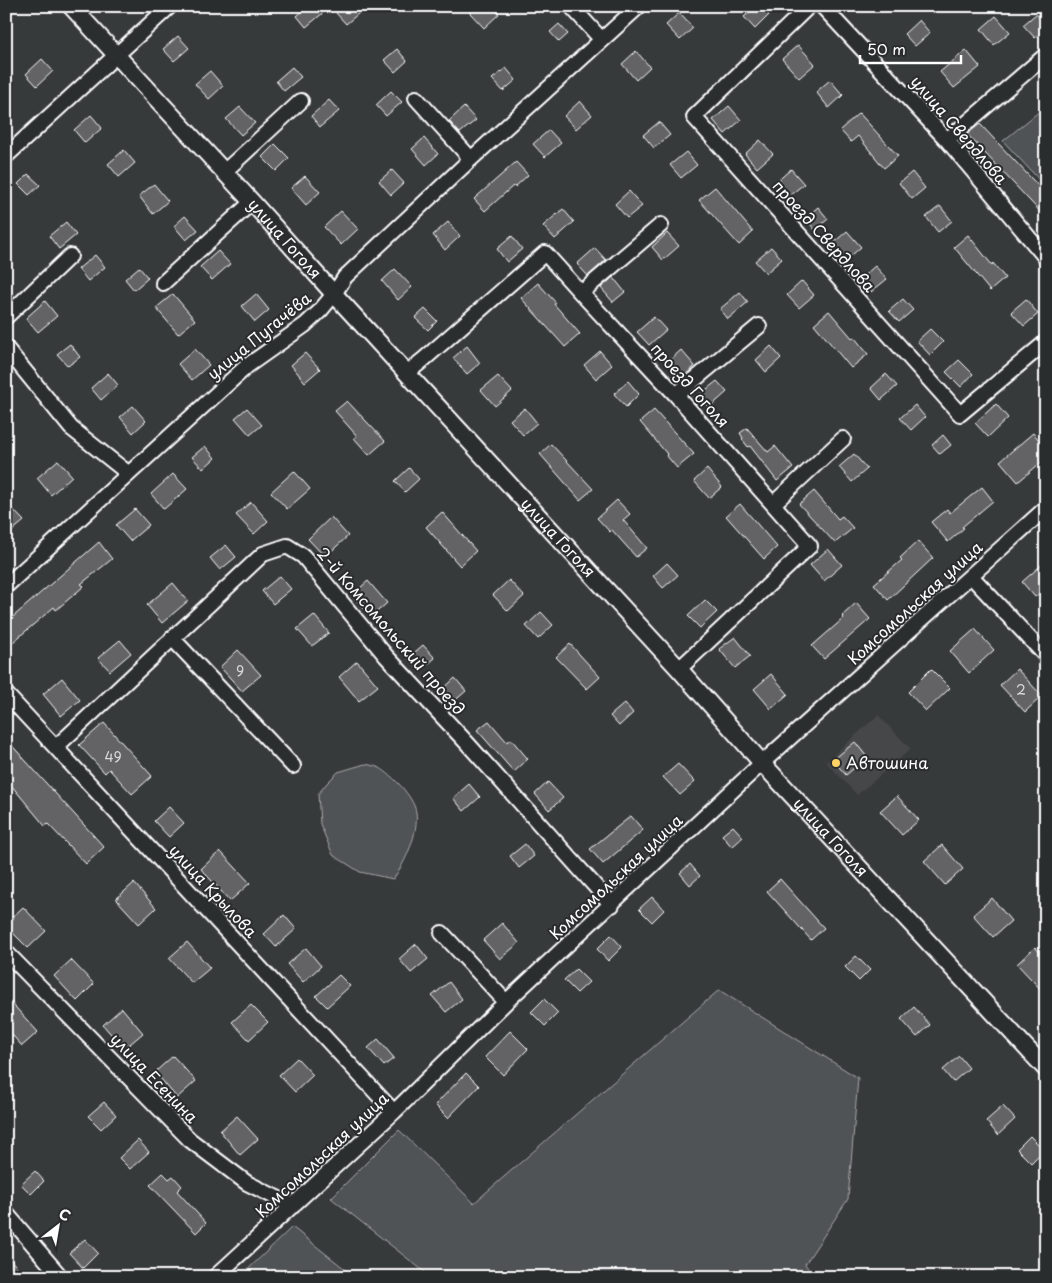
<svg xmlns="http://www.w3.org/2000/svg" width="1052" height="1283" font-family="'Playpen Sans',sans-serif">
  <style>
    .built { fill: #444748 }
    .green { fill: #505354; stroke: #a8a9aa }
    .building { fill: #636465; stroke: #fff }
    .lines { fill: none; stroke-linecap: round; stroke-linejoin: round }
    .minor-casing { stroke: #fff; stroke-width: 18 }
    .tertiary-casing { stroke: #fff; stroke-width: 20 }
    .minor { stroke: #2a2d2e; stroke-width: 14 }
    .tertiary { stroke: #2a2d2e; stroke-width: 16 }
    .poi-dot { fill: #ffd166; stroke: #2a2d2e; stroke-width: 2 }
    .labels { text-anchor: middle; stroke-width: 4; stroke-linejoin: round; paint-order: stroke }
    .number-label { font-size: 14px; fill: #d8d8d8 }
    .street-label { font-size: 16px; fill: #fff; stroke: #2a2d2e }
    .poi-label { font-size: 16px; fill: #fff; stroke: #2a2d2e; text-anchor: start }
  </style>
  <rect width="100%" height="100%" fill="#373a3b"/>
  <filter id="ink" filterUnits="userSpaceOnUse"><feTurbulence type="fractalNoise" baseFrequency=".02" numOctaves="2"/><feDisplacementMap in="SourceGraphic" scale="10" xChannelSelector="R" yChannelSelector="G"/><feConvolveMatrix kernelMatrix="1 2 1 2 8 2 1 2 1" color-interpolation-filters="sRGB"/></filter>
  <g filter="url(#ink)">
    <path class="built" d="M878 715 911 749 857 795 826 762Z"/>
    <path class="green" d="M1046 106V187L1003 141Z
      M365 764C370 765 376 766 380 768 393 776 413 796 416 812 419 832 405 864 393 879L360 872 333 855 320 824 318 794 327 783 338 772Z
      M719 990 858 1078 848 1199 805 1264 814 1277H431L331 1198 399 1130 474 1203Z
      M292 1227 355 1277H240Z"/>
    <path class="building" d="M308 6H317L323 13 306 27 297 16Z
      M344 6H353L359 13 346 24 336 13Z
      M476 6H491L499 14 484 28 469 12Z
      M756 6H761L769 15 755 29 744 17Z
      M679 13 693 28 680 40 666 25Z
      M1036 14 1046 25V29L1035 38 1023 25Z
      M996 16 1010 32 994 45 981 29Z
      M919 20 930 33 915 46 904 34Z
      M559 24 568 34 559 42 550 32Z
      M178 36 189 48 174 61 163 49Z
      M798 45 815 64 799 78 782 59Z
      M397 49 407 61 395 72 384 60Z
      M966 50 980 67 954 88 940 72Z
      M636 51 650 67 636 80 622 64Z
      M42 59 53 71 37 86 26 74Z
      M292 67 301 77 284 91 276 81Z
      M506 68 516 80 503 91 492 79Z
      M210 71 223 86 209 99 195 84Z
      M830 80 843 95 829 108 816 92Z
      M391 91 402 102 386 116 376 105Z
      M329 100 339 111 320 127 311 116Z
      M580 101 592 115 576 129 564 116Z
      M729 106 741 120 725 134 713 120Z
      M240 107 255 123 241 135 226 119Z
      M464 107 476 120 460 133 449 121Z
      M859 113 898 156 884 168 858 136 851 142 840 130Z
      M91 115 102 128 85 143 74 130Z
      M659 122 670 135 654 148 643 135Z
      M980 124 1046 194V218L967 134Z
      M549 130 561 143 545 157 533 144Z
      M424 138 438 154 426 165 412 149Z
      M760 140 773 154 757 168 745 154Z
      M275 144 289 158 276 171 262 157Z
      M124 150 135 163 119 177 108 164Z
      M686 152 697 165 681 178 670 165Z
      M516 162 528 175 515 187 513 186 485 211 474 199Z
      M791 169 804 184 785 199 773 185Z
      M392 170 404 183 391 195 379 181Z
      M912 172 925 188 912 199 899 183Z
      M28 174 40 185 29 195 18 184Z
      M305 176 320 192 306 205 291 188Z
      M154 184 168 201 153 214 139 196Z
      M715 187 753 232 739 245 699 200Z
      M629 191 642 206 627 218 615 204Z
      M940 206 952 221 938 232 926 217Z
      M818 207 828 219 815 230 805 218Z
      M563 209 574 222 555 239 543 226Z
      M341 211 358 229 341 245 324 227Z
      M185 216 198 230 186 240 174 226Z
      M66 222 76 235 59 249 49 236Z
      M448 222 460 236 445 250 433 235Z
      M847 231 861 247 844 262 830 246Z
      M667 233 679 246 663 260 652 247Z
      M968 235 992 265 993 263 1005 278 990 291 954 247Z
      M512 236 522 249 507 262 497 249Z
      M771 247 782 259 766 273 755 261Z
      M595 248 606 260 588 276 577 264Z
      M218 251 230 264 212 280 200 267Z
      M95 255 105 267 88 281 78 269Z
      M875 266 887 279 871 292 860 279Z
      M139 267 148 278 134 290 125 279Z
      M395 269 412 287 398 300 382 281Z
      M613 277 625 292 613 302 601 288Z
      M802 281 814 295 799 308 787 295Z
      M538 283 556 303 554 304 580 334 565 347 521 298Z
      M740 292 748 302 728 319 720 309Z
      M173 294 195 320 178 334 156 308Z
      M256 294 269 310 255 322 242 306Z
      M903 299 913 310 899 322 889 311Z
      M1026 299 1038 314 1024 326 1011 312Z
      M45 301 57 316 38 332 26 318Z
      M425 309 437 321 428 330 415 318Z
      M829 311 852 338 854 337 868 354 851 368 814 324Z
      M654 317 666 330 649 345 637 332Z
      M930 329 943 342 930 355 917 341Z
      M70 344 80 357 68 366 57 354Z
      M467 346 480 363 467 374 453 358Z
      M771 346 781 358 766 372 756 360Z
      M195 349 209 365 192 380 178 364Z
      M681 350 695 366 681 379 667 363Z
      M600 351 612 365 596 379 584 365Z
      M305 353 320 369 305 382 291 365Z
      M959 360 973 374 961 387 946 372Z
      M108 373 118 385 101 400 91 388Z
      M886 374 897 386 881 400 871 388Z
      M498 376 512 391 495 406 481 390Z
      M628 381 639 394 626 407 614 394Z
      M717 381 727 392 709 408 698 396Z
      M347 401 385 441 369 455 354 438 357 436 335 411Z
      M996 404 1008 418 988 437 975 423Z
      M915 405 925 417 911 430 900 418Z
      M133 406 146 421 133 433 120 417Z
      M247 408 262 425 250 435 235 418Z
      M525 408 537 423 523 435 510 420Z
      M654 410 694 454 677 468 666 455 667 454 640 422Z
      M747 428 768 452 775 446 793 468 777 481 750 446 748 447 742 439 743 438 740 433Z
      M1033 433 1046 448V458L1018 482 1000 461Z
      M943 435 951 445 940 454 932 445Z
      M551 444 593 489 580 500 540 454Z
      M205 446 215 458 203 469 192 457Z
      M854 454 867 469 852 482 839 467Z
      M58 460 72 476 51 495 37 478Z
      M409 468 419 479 405 492 395 481Z
      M707 469 722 487 709 498 694 481Z
      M294 471 310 489 287 509 271 492Z
      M173 474 187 489 164 509 151 494Z
      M982 487 993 501 962 527 964 528 948 542 931 522 947 509 950 513Z
      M814 491 838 519 842 516 853 528 835 543 799 504Z
      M617 500 630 514 623 520 647 548 636 557 612 530 610 532 597 518Z
      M6 502 24 521 6 536Z
      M251 502 268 521 254 534 236 515Z
      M740 504 777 547 764 559 726 516Z
      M135 509 149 525 130 541 116 525Z
      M442 512 476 551 460 566 426 527Z
      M331 517 348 536 325 557 308 539Z
      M918 541 933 558 888 600 874 584 902 560 900 558Z
      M99 542 112 559 81 584 84 586 56 610 54 607 6 648V623Z
      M226 545 236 557 220 570 210 558Z
      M828 549 842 565 824 581 810 565Z
      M1046 561V588L1035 597 1022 582Z
      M667 563 678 575 663 588 653 576Z
      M280 576 291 589 273 604 262 591Z
      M509 580 524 596 508 611 493 595Z
      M368 581 387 603 371 617 352 595Z
      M173 583 188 601 162 623 147 605Z
      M705 600 717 612 700 628 688 616Z
      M856 603 870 619 824 659 812 646 844 618 842 616Z
      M541 612 553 625 538 639 526 626Z
      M314 615 329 633 312 646 297 629Z
      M975 629 994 650 969 673 950 651Z
      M735 637 750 656 735 668 719 649Z
      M120 640 131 653 110 671 98 658Z
      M570 644 600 677 587 689 556 657Z
      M423 645 435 658 420 671 408 658Z
      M238 650 261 675 242 691 220 667Z
      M357 661 378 686 359 701 339 677Z
      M931 669 950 688 926 711 908 692Z
      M1017 669 1042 696 1025 712 1000 685Z
      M771 674 788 694 771 709 754 689Z
      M62 678 80 700 61 716 43 694Z
      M455 678 466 691 451 704 440 692Z
      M625 703 633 713 619 726 610 716Z
      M489 721 507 742 511 739 528 759 514 772 477 730Z
      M104 723 152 776 132 794 109 769 105 773 79 745Z
      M6 739 104 847 86 864 48 824 45 826 6 779Z
      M855 742 867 757 846 775 833 760Z
      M678 764 695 782 680 795 663 777Z
      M548 782 563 798 549 810 535 794Z
      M469 784 480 797 464 811 453 798Z
      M897 796 919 820 902 835 880 811Z
      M169 807 184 823 169 837 154 821Z
      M631 816 643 830 603 864 590 849Z
      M733 826 743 837 732 847 722 835Z
      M525 844 534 856 519 868 510 856Z
      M942 845 963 869 945 885 924 861Z
      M220 851 250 883 230 901 201 869Z
      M690 864 700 876 690 885 680 873Z
      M780 879 824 928 811 940 767 891Z
      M134 883 156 908 139 924 116 899Z
      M652 897 664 910 652 922 639 909Z
      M992 898 1011 921 993 937 973 915Z
      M23 907 46 931 28 948 6 926V923Z
      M284 915 296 929 276 947 264 934Z
      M502 923 519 943 500 959 483 940Z
      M611 935 622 947 608 961 597 949Z
      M187 942 210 968 192 983 169 958Z
      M416 944 428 959 411 973 399 959Z
      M1035 947 1046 959V995L1017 964Z
      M306 948 321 966 303 982 287 964Z
      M856 956 870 970 859 981 845 967Z
      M71 960 94 984 77 1001 54 976Z
      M576 969 589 982 577 993 564 980Z
      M339 975 350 986 327 1007 316 996Z
      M449 982 462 999 446 1012 432 996Z
      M6 997 38 1032 22 1046 6 1028Z
      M544 999 558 1013 545 1026 531 1012Z
      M251 1005 268 1022 249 1040 232 1022Z
      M914 1007 930 1025 917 1037 901 1019Z
      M122 1008 143 1033 124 1049 103 1025Z
      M510 1031 528 1049 503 1075 485 1057Z
      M378 1039 394 1058 384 1066 368 1048Z
      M173 1056 196 1081 177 1098 155 1072Z
      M959 1056 969 1068 953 1082 943 1070Z
      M297 1058 313 1075 295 1092 279 1075Z
      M466 1073 479 1086 448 1118 435 1105Z
      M104 1102 116 1115 101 1129 88 1116Z
      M1003 1106 1015 1119 998 1135 986 1121Z
      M237 1116 258 1139 240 1155 220 1131Z
      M1030 1136 1044 1150 1031 1163 1017 1149Z
      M138 1140 149 1152 130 1169 119 1158Z
      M35 1171 44 1181 31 1194 21 1184Z
      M163 1173 169 1179 173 1176 182 1186 177 1191 206 1223 196 1233 150 1185Z
      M85 1239 98 1253 83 1268 69 1253Z
      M6 1255 17 1267 26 1277H6Z"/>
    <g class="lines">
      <g class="minor-casing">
        <path id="minor" d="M571 6 602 40
          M809 6 694 117 960 414 1046 342
          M822 6 947 140 1046 258
          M416 98 471 159
          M947 140 1046 55
          M6 156 170 6
          M224 172 301 101
          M163 283 252 202
          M581 293 661 225
          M6 317 70 256
          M6 348 71 428 129 474
          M407 373 423 360 545 253 581 293 676 395 810 546 679 669
          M676 395 759 326
          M773 504 843 439
          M971 576 1046 656
          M6 586 247 366 305 325 320 311 334 294 345 277 471 159 639 6
          M172 638 293 766
          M6 694 394 1112
          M56 747 263 554 287 546 303 556 386 656 467 743 612 905
          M442 933 506 1002
          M6 952 190 1140 247 1183 293 1206
          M6 1213 61 1277
          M215 1277 394 1112 506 1002 762 763 1046 508"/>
      </g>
      <g class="tertiary-casing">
        <g id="tertiary">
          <path id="s1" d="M71 6 252 202 334 294 679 669 762 763 1046 1069"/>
        </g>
      </g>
      <use href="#minor" class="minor"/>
      <use href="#tertiary" class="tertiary"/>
    </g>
  </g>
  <circle class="poi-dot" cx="836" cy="763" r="5"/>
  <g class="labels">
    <g class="number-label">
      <text x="240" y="676">9</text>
      <text x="1021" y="695">2</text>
      <text x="113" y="762">49</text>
    </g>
    <g class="street-label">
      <text transform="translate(959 130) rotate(49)" y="6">улица Свердлова</text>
      <text transform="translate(824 236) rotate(48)" y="6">проезд Свердлова</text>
      <text dy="6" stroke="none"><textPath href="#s1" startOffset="316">улица Гоголя</textPath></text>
      <text transform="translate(259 336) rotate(-39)" y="6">улица Пугачёва</text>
      <text transform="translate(690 385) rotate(48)" y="6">проезд Гоголя</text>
      <text dy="6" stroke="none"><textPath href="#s1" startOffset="721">улица Гоголя</textPath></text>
      <text transform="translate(915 603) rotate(-42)" y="6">Комсомольская улица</text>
      <text transform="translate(391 631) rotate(49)" y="6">2-й Комсомольский проезд</text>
      <text dy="6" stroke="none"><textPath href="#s1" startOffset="1126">улица Гоголя</textPath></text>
      <text transform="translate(616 877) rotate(-43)" y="6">Комсомольская улица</text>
      <text transform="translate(213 891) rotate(47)" y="6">улица Крылова</text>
      <text transform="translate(154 1078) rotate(46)" y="6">улица Есенина</text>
      <text transform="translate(322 1155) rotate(-43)" y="6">Комсомольская улица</text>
    </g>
    <g class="poi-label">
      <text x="846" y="769">Автошина</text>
    </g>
  </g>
  <rect width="1052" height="1283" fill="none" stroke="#2a2d2e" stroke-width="25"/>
  <rect x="12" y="12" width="1027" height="1258" fill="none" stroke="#fff" stroke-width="2" filter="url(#ink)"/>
  <g transform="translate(58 1226) rotate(31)" stroke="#2a2d2e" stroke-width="4" paint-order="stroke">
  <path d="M0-4L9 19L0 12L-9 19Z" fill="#ffffff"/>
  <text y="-8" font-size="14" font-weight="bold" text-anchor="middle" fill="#ffffff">С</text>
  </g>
  <path d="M860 55v8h101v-8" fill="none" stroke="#ffffff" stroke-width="2.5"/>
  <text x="867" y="55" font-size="15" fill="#ffffff" stroke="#2a2d2e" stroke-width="4" paint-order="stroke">50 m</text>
</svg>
